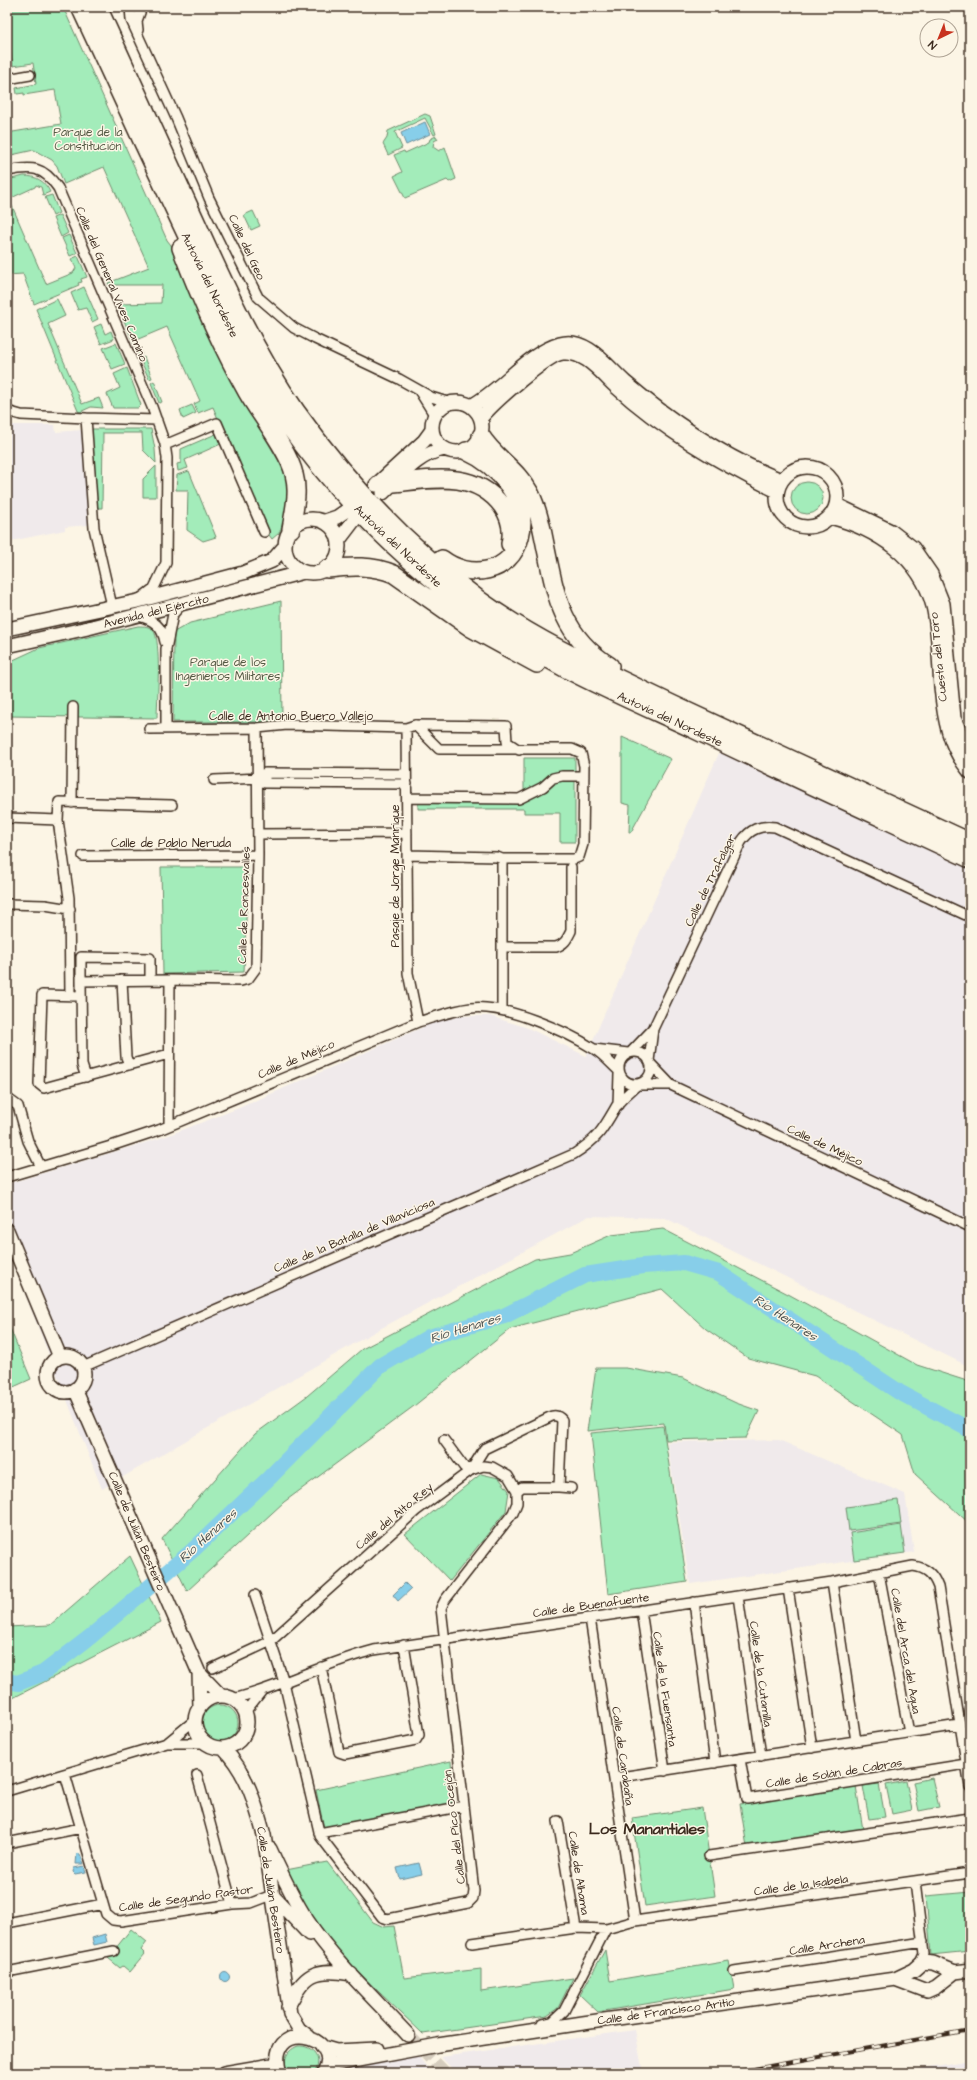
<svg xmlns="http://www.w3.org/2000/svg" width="977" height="2080" font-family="'Architects Daughter',sans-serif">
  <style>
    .built { fill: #f0eaeb }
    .green { fill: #a3ecba; stroke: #6f8b6c }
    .water { fill: #87cee9; stroke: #698c98 }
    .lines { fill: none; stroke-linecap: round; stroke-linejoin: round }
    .river { stroke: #87cee9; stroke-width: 16 }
    .secondary-tunnel { stroke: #d5ccbd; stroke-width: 13; stroke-dasharray: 13 6; stroke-linecap: butt }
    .street-casing { stroke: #3b2a1e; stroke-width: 12 }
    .secondary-casing { stroke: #3b2a1e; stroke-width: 16 }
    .highway-casing { stroke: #3b2a1e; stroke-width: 20 }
    .street { stroke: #fcf5e5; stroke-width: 9 }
    .secondary { stroke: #fcf5e5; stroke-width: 13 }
    .highway { stroke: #fcf5e5; stroke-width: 17 }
    .rail-casing { stroke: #3b2a1e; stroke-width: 4 }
    .rail { stroke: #fcf5e5; stroke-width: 2.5; stroke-dasharray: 8; stroke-linecap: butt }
    .labels { text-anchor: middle; stroke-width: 3; stroke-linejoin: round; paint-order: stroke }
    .park-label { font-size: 12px; fill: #555a45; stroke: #fcf5e5 }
    .street-label { font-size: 12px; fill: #3b2a1e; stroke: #fcf5e5 }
    .water-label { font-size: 13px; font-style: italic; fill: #4e5351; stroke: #fcf5e5 }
    .district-label { font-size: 16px; font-weight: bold; fill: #3b2a1e; stroke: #fcf5e5 }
  </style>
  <rect width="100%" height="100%" fill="#fcf5e5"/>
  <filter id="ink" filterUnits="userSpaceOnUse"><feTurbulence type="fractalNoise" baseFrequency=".025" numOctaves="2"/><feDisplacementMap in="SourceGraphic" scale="8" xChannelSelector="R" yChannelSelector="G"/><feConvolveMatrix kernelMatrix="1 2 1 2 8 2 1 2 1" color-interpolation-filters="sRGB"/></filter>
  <g filter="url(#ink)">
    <path class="built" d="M7 425H55L56 432 82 430 89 525 65 527V530L11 541 7 525Z
      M723 744 970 860V1367L665 1218 589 1216 376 1331 102 1489 7 1248V1184L164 1137 239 1108 437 1021 464 1016H490L528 1028 586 1056Z
      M779 1440 905 1494 914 1552 690 1584 667 1442Z
      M635 2030 643 2073H456L441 2057Z
      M412 2049 432 2073H225L277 2064Z
      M970 2060V2073H894Z"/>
    <path class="green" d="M7 7H63L167 240 171 245 196 306 257 424 284 470 288 483V514L279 533 272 539 266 531 213 407 198 413 194 404 200 401 167 327 136 340 142 354 139 356 117 304 161 303 162 285H109L108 283 149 267 104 167 64 184 57 166 52 160 34 150 7 156V133L61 124 55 90 24 95V93L17 94 16 88 36 84 33 63 13 66 7 31Z
      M425 114 430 116 436 134 434 135 425 118 395 132 402 148 388 155 383 144 387 138 388 131Z
      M436 136 438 139 434 141 433 147 439 151 445 147 456 179 449 182 447 180 405 198 394 176 402 172 394 155 404 151 405 153 429 142 430 139Z
      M24 176C36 176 45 181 50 192L43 195 41 187 36 185 35 187 9 199 46 284 73 273 76 268 71 259 78 256 87 277 81 279 82 282 78 283 79 285 34 304 23 274 7 275V180Z
      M52 195 59 213 53 216 45 197Z
      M253 211 260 226 251 230 244 215Z
      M60 215 68 233 61 237 53 218Z
      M69 235 77 253 70 256 62 238Z
      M84 287 98 319 92 322 86 308 78 310 71 293Z
      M57 299 65 316 48 324 82 404 99 398 103 408 91 407 80 412 78 411 36 309Z
      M101 324 105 334 111 331 114 339 101 344 94 327Z
      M116 343 125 364 112 369 103 348Z
      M144 357 152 378 149 379 140 359Z
      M127 368 141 405 138 408H113L107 394 120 388 114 374Z
      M154 381 162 402 159 403 151 383Z
      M192 405 196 413 183 419 180 410Z
      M91 429H151L155 449 156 463 143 450 142 433H103L102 508H97Z
      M218 433 223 443 185 460 188 468 178 471 177 464 181 463V449Z
      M156 466V497H143V479Z
      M189 471 214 532 216 537 203 541 187 530 188 490H176L177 475Z
      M791 498a16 16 0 1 1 32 0a16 16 0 1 1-32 0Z
      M281 601 282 722H173L174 632 190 623Z
      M138 626C144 626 149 626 153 630 162 639 157 703 157 718L7 716V664L9 662 39 648Z
      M622 737 671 759 631 832H629L630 805 622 803Z
      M524 758H575V842H560V813H524V809H418V801H524Z
      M161 867H248L244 972 163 974Z
      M663 1229 790 1295 917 1365 970 1382V1524L915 1474 903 1435 815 1376 748 1358 706 1329 662 1289 510 1329 414 1406 284 1502 187 1591 162 1539 255 1434 307 1396 362 1349 535 1259 570 1253 611 1235Z
      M7 1321 31 1379 7 1390Z
      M596 1368H626L683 1378 736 1403 759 1411 746 1438 666 1440 664 1423 587 1431Z
      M663 1426 687 1582 608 1594 591 1433Z
      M481 1474 499 1478 509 1491 506 1511 450 1581 405 1534Z
      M898 1500 901 1524 849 1531 846 1507Z
      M901 1525 905 1553 854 1560 850 1533Z
      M130 1556 161 1622 7 1701V1627L50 1625Z
      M202 1723a18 18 0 1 1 36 0a18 18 0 1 1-36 0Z
      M451 1761 454 1803 324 1828 316 1790Z
      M932 1778 939 1807 919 1811 913 1782Z
      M906 1781 912 1810 892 1814 886 1785Z
      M879 1784 885 1817 869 1819 863 1786Z
      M856 1786 863 1830 747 1847 740 1804Z
      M702 1808 715 1896 645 1906 632 1818Z
      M327 1862 373 1922 384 1927 394 1926 404 1978 481 1969V1991L573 1978 558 2008 547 2016 423 2034C381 1993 333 1953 303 1903 297 1892 292 1881 286 1870Z
      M970 1892V1951L931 1955 926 1896Z
      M131 1929 147 1942 141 1950 145 1954 130 1972 123 1966 120 1968 108 1958Z
      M605 1950 610 1981 729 1961 734 1989 598 2012 580 1995Z
      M298 2046C313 2045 324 2059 314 2073H289C282 2062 285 2051 298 2046Z"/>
    <path class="water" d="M425 122 430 134 406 145 401 133Z
      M405 1583 411 1589 398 1601 393 1595Z
      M77 1853 80 1854 84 1864H76Z
      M419 1863 422 1874 400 1879 397 1868Z
      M84 1866 86 1872 75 1874 73 1872 74 1868Z
      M105 1934 107 1942 94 1945 92 1938Z
      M220.5 1977a4.5 4.5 0 1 1 9 0a4.5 4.5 0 1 1-9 0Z"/>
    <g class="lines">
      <path class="river" d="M7 1681 18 1683 43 1673 90 1637 193 1550 269 1478 380 1366 429 1337 504 1316 585 1275 643 1266 684 1263 719 1273 899 1392 970 1430"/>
      <path class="secondary-tunnel" d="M408 2035 445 2073"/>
      <g class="street-casing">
        <path id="street" d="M130 7 131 20 176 118 209 198 258 297 294 328 315 339 399 379 431 397 451 403
          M138 30 137 21 142 7
          M7 79 30 75
          M7 171C32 166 43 166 58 188L152 407 165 444 167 458 166 563 154 588 141 598
          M420 392 435 416
          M7 411 21 415 86 418 94 528 112 606
          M86 418 157 420
          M165 445 217 423 264 532
          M138 616C154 620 162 626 165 642
          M415 725 506 726 507 742 519 750
          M166 728V649L173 614 182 604
          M406 728 408 973 418 1022
          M149 729 257 728 287 725 406 728 415 725 439 749H572L581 753 584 766 583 844 579 857 574 859H502L497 857 408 855
          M406 774 265 773V783L407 784
          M214 780 263 778
          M407 798 519 799 543 787 553 778 562 776H584
          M72 803 73 707
          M7 818 58 820
          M258 834 407 833
          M83 856 258 855
          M502 859V1010
          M7 904 45 905 70 909
          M502 947H556C565 944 567 939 571 931V867
          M122 980 126 1057 129 1065
          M150 980V958L81 957V981L170 980
          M81 981 82 1065 86 1077
          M70 996 69 898 58 820 59 802 172 805
          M81 996 42 995 39 1084 44 1088 169 1054
          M594 1049 628 1053
          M619 1068a16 16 0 1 1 32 0a16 16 0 1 1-32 0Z
          M630 1053 653 1029 741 842C750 829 760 825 775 827L970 917
          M649 1061 653 1029
          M650 1063 671 1085 970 1227
          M639 1085H671
          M7 1098 18 1106 28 1141 41 1167
          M618 1105 619 1074
          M169 1125 170 980 241 981 248 979 256 968 258 855 257 728
          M7 1177 111 1146 159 1130 418 1022C436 1017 453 1010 471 1008 504 1004 566 1031 594 1049 603 1054 611 1064 619 1071
          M83 1367 574 1154C599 1138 603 1129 617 1105 622 1098 631 1091 637 1085
          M444 1440 464 1467 471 1470 484 1449 552 1416C556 1415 559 1416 562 1420L559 1487H522L517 1491
          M559 1487 571 1488
          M879 1573 909 1733
          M832 1582 856 1741
          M788 1588 812 1748
          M738 1596 761 1756
          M694 1602 715 1763
          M641 1610 665 1771
          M590 1618 635 1921
          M321 1667 339 1752 345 1754 416 1740 419 1735 404 1645
          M213 1668 271 1641 416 1511 471 1470 483 1466 492 1467 508 1476 517 1491V1503L513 1513 445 1600 441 1608 474 1891 473 1898 468 1903 388 1919 382 1917 320 1836 284 1682 255 1595
          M233 1699C282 1687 326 1662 374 1650L832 1582 913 1566C927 1568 933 1574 938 1587L970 1787
          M245 1712 261 1692
          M167 1743 195 1720
          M740 1759 747 1799 966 1764
          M65 1774 106 1914 113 1920 121 1921 232 1904 251 1903 272 1895
          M197 1775 232 1904
          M614 1778 959 1725
          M7 1791 167 1743H205
          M558 1821 576 1928
          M319 1833 464 1806
          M7 1843 81 1828
          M709 1856 970 1818
          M915 1882 924 1954 920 1963
          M7 1923 103 1904
          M472 1943 576 1928 606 1929
          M734 1971 923 1942
          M7 1972 114 1951
          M542 2024 552 2022 564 2011 606 1929 635 1921 970 1873
          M964 2073 970 2071"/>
      </g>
      <g class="secondary-casing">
        <path id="secondary" d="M432 427a25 25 0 1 1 50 0a25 25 0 1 1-50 0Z
          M471 406C502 390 526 354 560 344 586 336 608 367 625 382 672 422 724 457 781 480
          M481 418C492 404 548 354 563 353 585 351 601 373 615 386 663 430 719 462 777 491
          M777 497a30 30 0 1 1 60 0a30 30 0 1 1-60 0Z
          M376 485 424 441 432 430
          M383 493C402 475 418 454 444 449
          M837 505 891 531 913 548 931 574 943 604 954 718 970 756
          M830 517C877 529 920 557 933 606 939 631 939 661 941 687 944 719 949 747 970 772
          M285 546a27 27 0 1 1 54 0a27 27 0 1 1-54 0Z
          M325 521 337 517 347 510
          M339 540 355 519
          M7 629 138 601 243 573 272 561 285 546
          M7 646 88 628 304 572
          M7 1230 60 1357
          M48 1374a18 18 0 1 1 36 0a18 18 0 1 1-36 0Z
          M75 1389 199 1673 221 1696
          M199 1673 200 1707
          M195 1722a26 26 0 1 1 52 0a26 26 0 1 1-52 0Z
          M223 1748C247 1773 255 1802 264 1835L290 2014 299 2029 309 2037
          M270 1849C281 1873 292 1897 307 1920 335 1962 374 1998 408 2035
          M272 1895 309 1934
          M895 1979 927 1991 936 1987 955 1972 970 1970
          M288 2007C304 1974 315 1967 351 1974
          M322 2047 336 2051 377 2049
          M224 2073 277 2064
          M280 2073C263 2018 346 2033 324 2073
          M326 2073 336 2064 342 2063 438 2045 583 2023 895 1979 914 1970 923 1962 933 1963 955 1972"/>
      </g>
      <g class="highway-casing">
        <path id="highway" d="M80 7C114 81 149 156 184 230 214 294 243 359 283 418 356 523 454 609 566 669 608 691 652 710 695 730 786 774 878 816 970 859
          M98 7C132 80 164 153 198 226 227 290 256 353 296 411 347 483 410 548 481 601 541 644 610 674 676 706 774 752 872 797 970 842
          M181 248C200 298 221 346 247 392 260 415 289 451 294 474 299 492 294 511 291 529
          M481 436C494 457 518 470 530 493 537 507 541 523 544 539 555 592 560 635 610 666
          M394 483C433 479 475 470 502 506 510 517 513 530 510 544
          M442 559C469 580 511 574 520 537 530 500 497 465 466 451
          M327 569C351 566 372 565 394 574L471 628 537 664"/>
      </g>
      <use href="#street" class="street"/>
      <use href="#secondary" class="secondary"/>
      <use href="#highway" class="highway"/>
      <g class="rail-casing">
        <path id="rail" d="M730 2073 970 2030"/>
      </g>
      <use href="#rail" class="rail"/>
    </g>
  </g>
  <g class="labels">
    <g class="park-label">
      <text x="88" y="136">Parque de la<tspan x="88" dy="14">Constitución</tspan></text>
      <text x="228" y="666">Parque de los<tspan x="228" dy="14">Ingenieros Militares</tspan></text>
    </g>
    <g class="street-label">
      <text transform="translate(247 247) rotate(65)" y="4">Calle del Geo</text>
      <text transform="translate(112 284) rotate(67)" y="4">Calle del General Vives Camino</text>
      <text transform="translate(210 285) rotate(64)" y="4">Autovía del Nordeste</text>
      <text transform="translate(398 546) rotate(43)" y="4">Autovía del Nordeste</text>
      <text transform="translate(156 611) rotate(-14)" y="4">Avenida del Ejército</text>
      <text transform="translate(938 657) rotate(-96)" y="4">Cuesta del Toro</text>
      <text x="291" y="720">Calle de Antonio Buero Vallejo</text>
      <text transform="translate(670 719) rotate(25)" y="4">Autovía del Nordeste</text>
      <text x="171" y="847">Calle de Pablo Neruda</text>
      <text transform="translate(395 876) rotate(-90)" y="4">Pasaje de Jorge Manrique</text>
      <text transform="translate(710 880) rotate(-64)" y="4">Calle de Trafalgar</text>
      <text transform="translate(244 905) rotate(-88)" y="4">Calle de Roncesvalles</text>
      <text transform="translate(296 1059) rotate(-23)" y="4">Calle de Méjico</text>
      <text transform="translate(825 1145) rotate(25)" y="4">Calle de Méjico</text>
      <text transform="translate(354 1235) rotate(-23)" y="4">Calle de la Batalla de Villaviciosa</text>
      <text transform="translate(394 1516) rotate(-40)" y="4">Calle del Alto Rey</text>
      <text transform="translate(137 1531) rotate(67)" y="4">Calle de Julián Besteiro</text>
      <text transform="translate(591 1605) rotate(-8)" y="4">Calle de Buenafuente</text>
      <text transform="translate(906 1651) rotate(80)" y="4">Calle del Arca del Agua</text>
      <text transform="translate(761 1674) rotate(82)" y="4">Calle de la Cutamilla</text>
      <text transform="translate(665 1689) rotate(82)" y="4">Calle de la Fuensanta</text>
      <text transform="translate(623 1756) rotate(82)" y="4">Calle de Carabaña</text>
      <text transform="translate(834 1773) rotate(-9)" y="4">Calle de Solán de Cabras</text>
      <text transform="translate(454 1827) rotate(-97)" y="4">Calle del Pico Ocejón</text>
      <text transform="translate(579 1873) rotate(81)" y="4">Calle de Alhama</text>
      <text transform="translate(801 1885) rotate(-8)" y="4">Calle de la Isabela</text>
      <text transform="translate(271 1890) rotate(81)" y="4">Calle de Julián Besteiro</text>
      <text transform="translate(186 1898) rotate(-8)" y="4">Calle de Segundo Pastor</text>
      <text transform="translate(827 1945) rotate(-9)" y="4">Calle Archena</text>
      <text transform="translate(666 2011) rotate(-8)" y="4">Calle de Francisco Aritio</text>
    </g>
    <g class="water-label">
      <text transform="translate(786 1317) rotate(33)" y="5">Río Henares</text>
      <text transform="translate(465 1327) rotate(-17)" y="5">Río Henares</text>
      <text transform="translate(207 1535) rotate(-42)" y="5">Río Henares</text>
    </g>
    <g class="district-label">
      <text x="647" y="1834">Los Manantiales</text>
    </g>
  </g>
  <rect width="977" height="2080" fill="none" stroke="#fcf5e5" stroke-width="24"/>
  <rect x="12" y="12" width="953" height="2056" fill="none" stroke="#3b2a1e" stroke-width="1.5" filter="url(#ink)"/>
  <g transform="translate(939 38) rotate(223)"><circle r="19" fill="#fcf5e5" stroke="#afa495"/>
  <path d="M0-3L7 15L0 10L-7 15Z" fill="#c8321e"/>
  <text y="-6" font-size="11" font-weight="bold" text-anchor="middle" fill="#3b2a1e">N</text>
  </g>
</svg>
